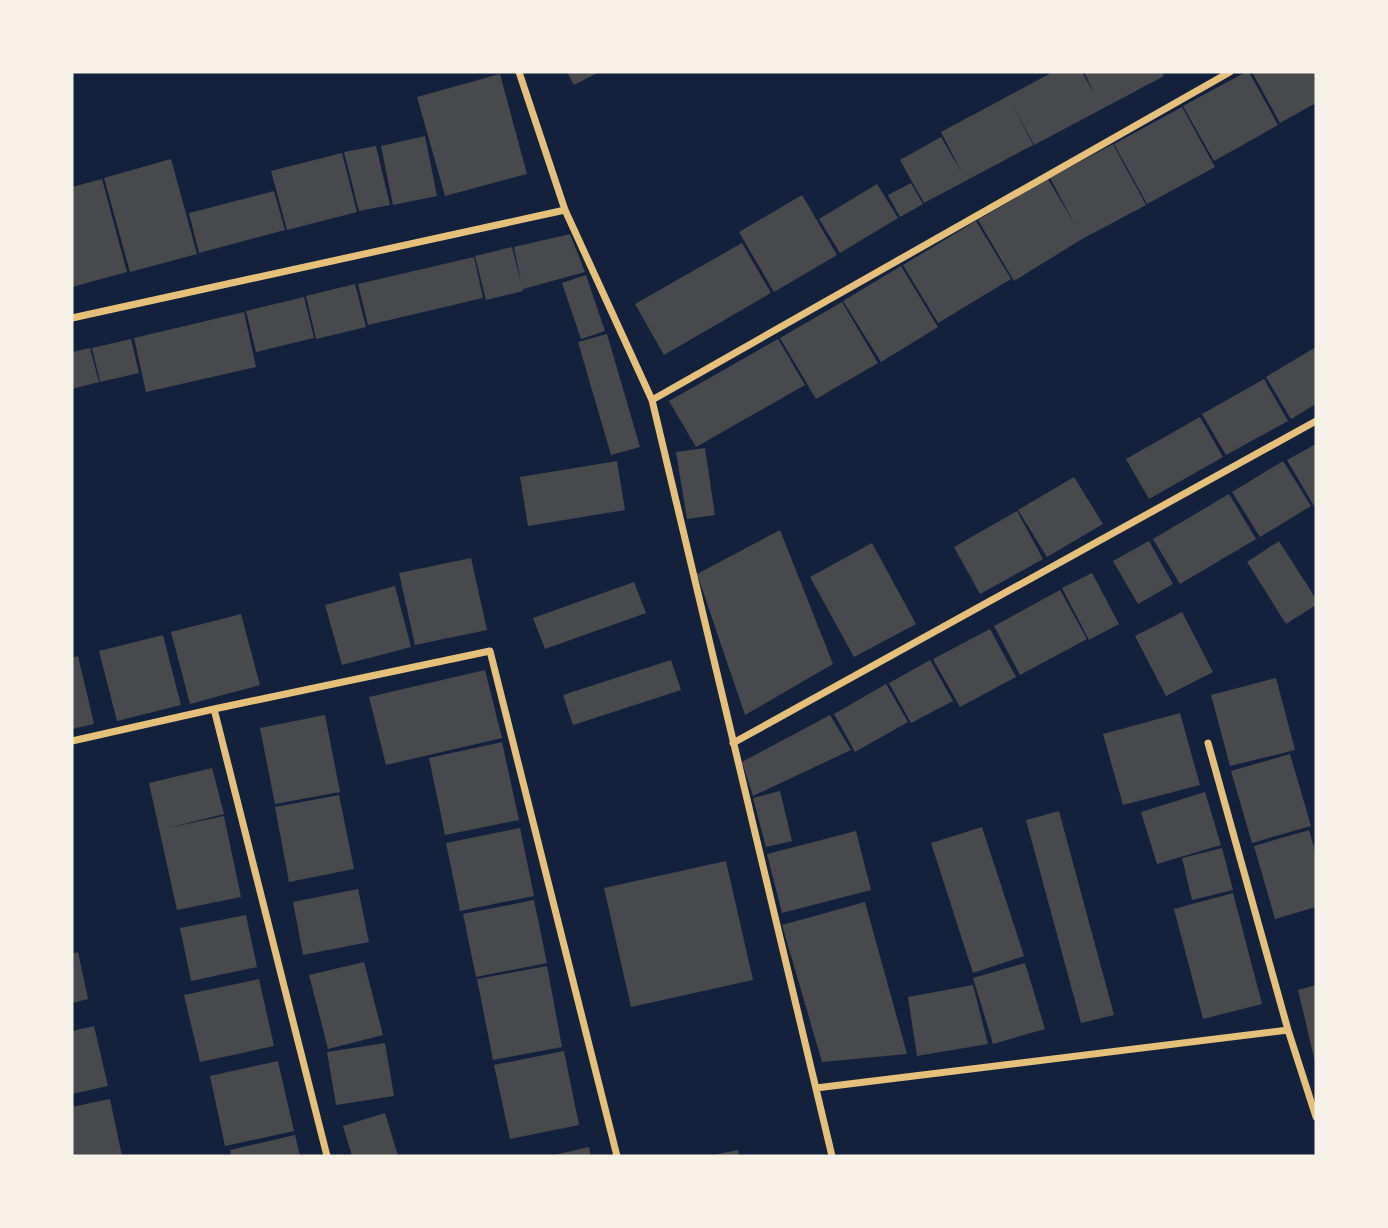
<svg xmlns="http://www.w3.org/2000/svg" width="1388" height="1228" font-family="'PT Sans',sans-serif">
  <style>
    .building { fill: #48494c }
    .lines { fill: none; stroke-linecap: round; stroke-linejoin: round }
    .minor { stroke: #e5c07b; stroke-width: 7 }
  </style>
  <rect width="100%" height="100%" fill="#14213d"/>
  <path class="building" d="M567 72H599L574 85Z
    M1053 72H1082L1095 95 1084 72H1162L1164 76 1034 145 1013 105 1033 145 924 203 900 160 941 137 962 173 941 132Z
    M1246 72H1249L1278 125 1214 161 1183 106Z
    M1252 72H1316V103L1280 123Z
    M500 74 527 174 445 196 417 97Z
    M1182 107 1215 167 1147 204 1114 144Z
    M425 136 437 196 393 205 381 146Z
    M1113 144 1146 205 1082 239 1014 281 978 220 1048 179 1075 225 1050 178Z
    M376 146 390 205 359 211 344 152Z
    M342 153 357 212 287 230 271 171Z
    M171 159 197 254 130 272 104 178Z
    M102 179 127 272 72 287V187Z
    M911 183 923 204 900 217 888 195Z
    M877 184 898 218 840 253 819 219Z
    M274 191 285 230 199 253 189 213Z
    M802 195 837 255 774 292 739 232Z
    M976 221 1011 279 938 323 903 265Z
    M570 234 585 272 523 289V291L486 300 475 256 512 247 521 283 514 247Z
    M742 243 771 293 664 355 635 304Z
    M474 257 483 298 368 325 358 284Z
    M901 266 938 327 881 362 843 301Z
    M586 275 605 331 581 339 562 283Z
    M355 284 366 327 316 339 306 296Z
    M304 297 314 338 256 352 246 311Z
    M842 302 878 363 816 399 780 338Z
    M244 312 256 367 146 392 134 338Z
    M607 334 640 447 611 455 578 342Z
    M131 339 139 373 100 382 92 348Z
    M778 339 805 385 696 447 669 401Z
    M1316 347V404L1291 419 1266 377Z
    M90 348 99 382 72 389V352Z
    M1264 379 1288 421 1226 455 1202 414Z
    M1200 417 1223 457 1149 499 1126 459Z
    M1316 444V505L1314 506 1287 460Z
    M705 448 715 515 687 519 676 452Z
    M617 461 625 510 528 526 520 477Z
    M1283 461 1311 506 1260 537 1232 492Z
    M1074 477 1103 524 1047 557 1018 510Z
    M1229 494 1256 539 1180 584 1153 539Z
    M1017 511 1043 559 980 594 954 547Z
    M780 530 833 664 745 715 697 574Z
    M1149 541 1173 584 1138 604 1113 561Z
    M1279 541 1316 599V605L1286 624 1247 562Z
    M872 543 916 624 854 657 810 577Z
    M471 558 487 630 415 645 399 573Z
    M1092 573 1119 624 1089 640 1062 588Z
    M634 582 646 613 545 649 533 618Z
    M395 586 411 647 342 665 325 605Z
    M1060 590 1087 639 1020 675 994 626Z
    M1182 612 1213 672 1166 696 1135 636Z
    M241 614 260 685 190 704 171 632Z
    M990 629 1016 677 960 707 933 659Z
    M163 635 181 705 117 721 99 651Z
    M78 656 94 724 72 729V658Z
    M671 660 681 690 573 725 563 695Z
    M930 660 953 701 911 723 889 683Z
    M485 670 502 738 386 765 369 697Z
    M1276 678 1295 750 1230 766 1211 695Z
    M886 684 908 722 855 752 834 714Z
    M1180 713 1200 785 1123 805 1103 734Z
    M325 715 340 792 275 804 260 728Z
    M830 715 851 750 753 796 742 762Z
    M502 742 519 820 445 835 429 758Z
    M1290 754 1311 826 1252 843 1231 771Z
    M212 768 224 814 168 828 224 816 241 897 177 910 149 783Z
    M780 791 792 841 766 847 753 798Z
    M1205 792 1221 845 1157 864 1141 812Z
    M339 795 354 869 289 882 275 807Z
    M1059 811 1114 1015 1081 1023 1026 820Z
    M982 827 1024 956 973 973 931 843Z
    M520 828 534 896 460 911 446 843Z
    M1309 830 1316 854V907L1275 919 1254 846Z
    M856 831 871 890 782 913 767 854Z
    M1222 848 1233 890 1192 900 1182 858Z
    M726 861 753 980 631 1007 604 888Z
    M358 889 369 942 303 955 293 902Z
    M1233 893 1262 1004 1203 1019 1174 909Z
    M534 900 547 963 476 977 463 914Z
    M865 902 907 1054 822 1062 782 925Z
    M246 915 257 967 191 981 180 928Z
    M78 952 88 999 72 1003V954Z
    M364 962 383 1035 328 1049 309 975Z
    M1025 963 1045 1029 993 1044 973 978Z
    M547 966 562 1047 493 1060 477 979Z
    M259 979 274 1046 200 1062 184 995Z
    M973 985 988 1044 917 1056 908 997Z
    M1316 985V1062H1315L1298 990Z
    M94 1026 108 1086 72 1094V1031Z
    M385 1043 394 1096 336 1105 327 1052Z
    M564 1051 579 1125 510 1139 494 1065Z
    M278 1061 294 1131 225 1146 210 1076Z
    M110 1099 122 1156H72V1107Z
    M385 1113 398 1156H352L343 1126Z
    M295 1135 300 1156H231L230 1150Z
    M589 1147 591 1156H554V1155Z
    M738 1150 739 1156H714L713 1155Z"/>
  <g class="lines">
    <path class="minor" d="M519 72 565 210 652 400 832 1156
      M72 318 565 210
      M652 400 1230 72
      M214 709 327 1156
      M72 741 214 709 490 651 617 1156
      M733 743 1316 421
      M1208 743 1288 1030 1316 1117
      M816 1088 1288 1030"/>
  </g>
  <rect width="1388" height="1228" fill="none" stroke="#f6f1e7" stroke-width="147"/>
</svg>
